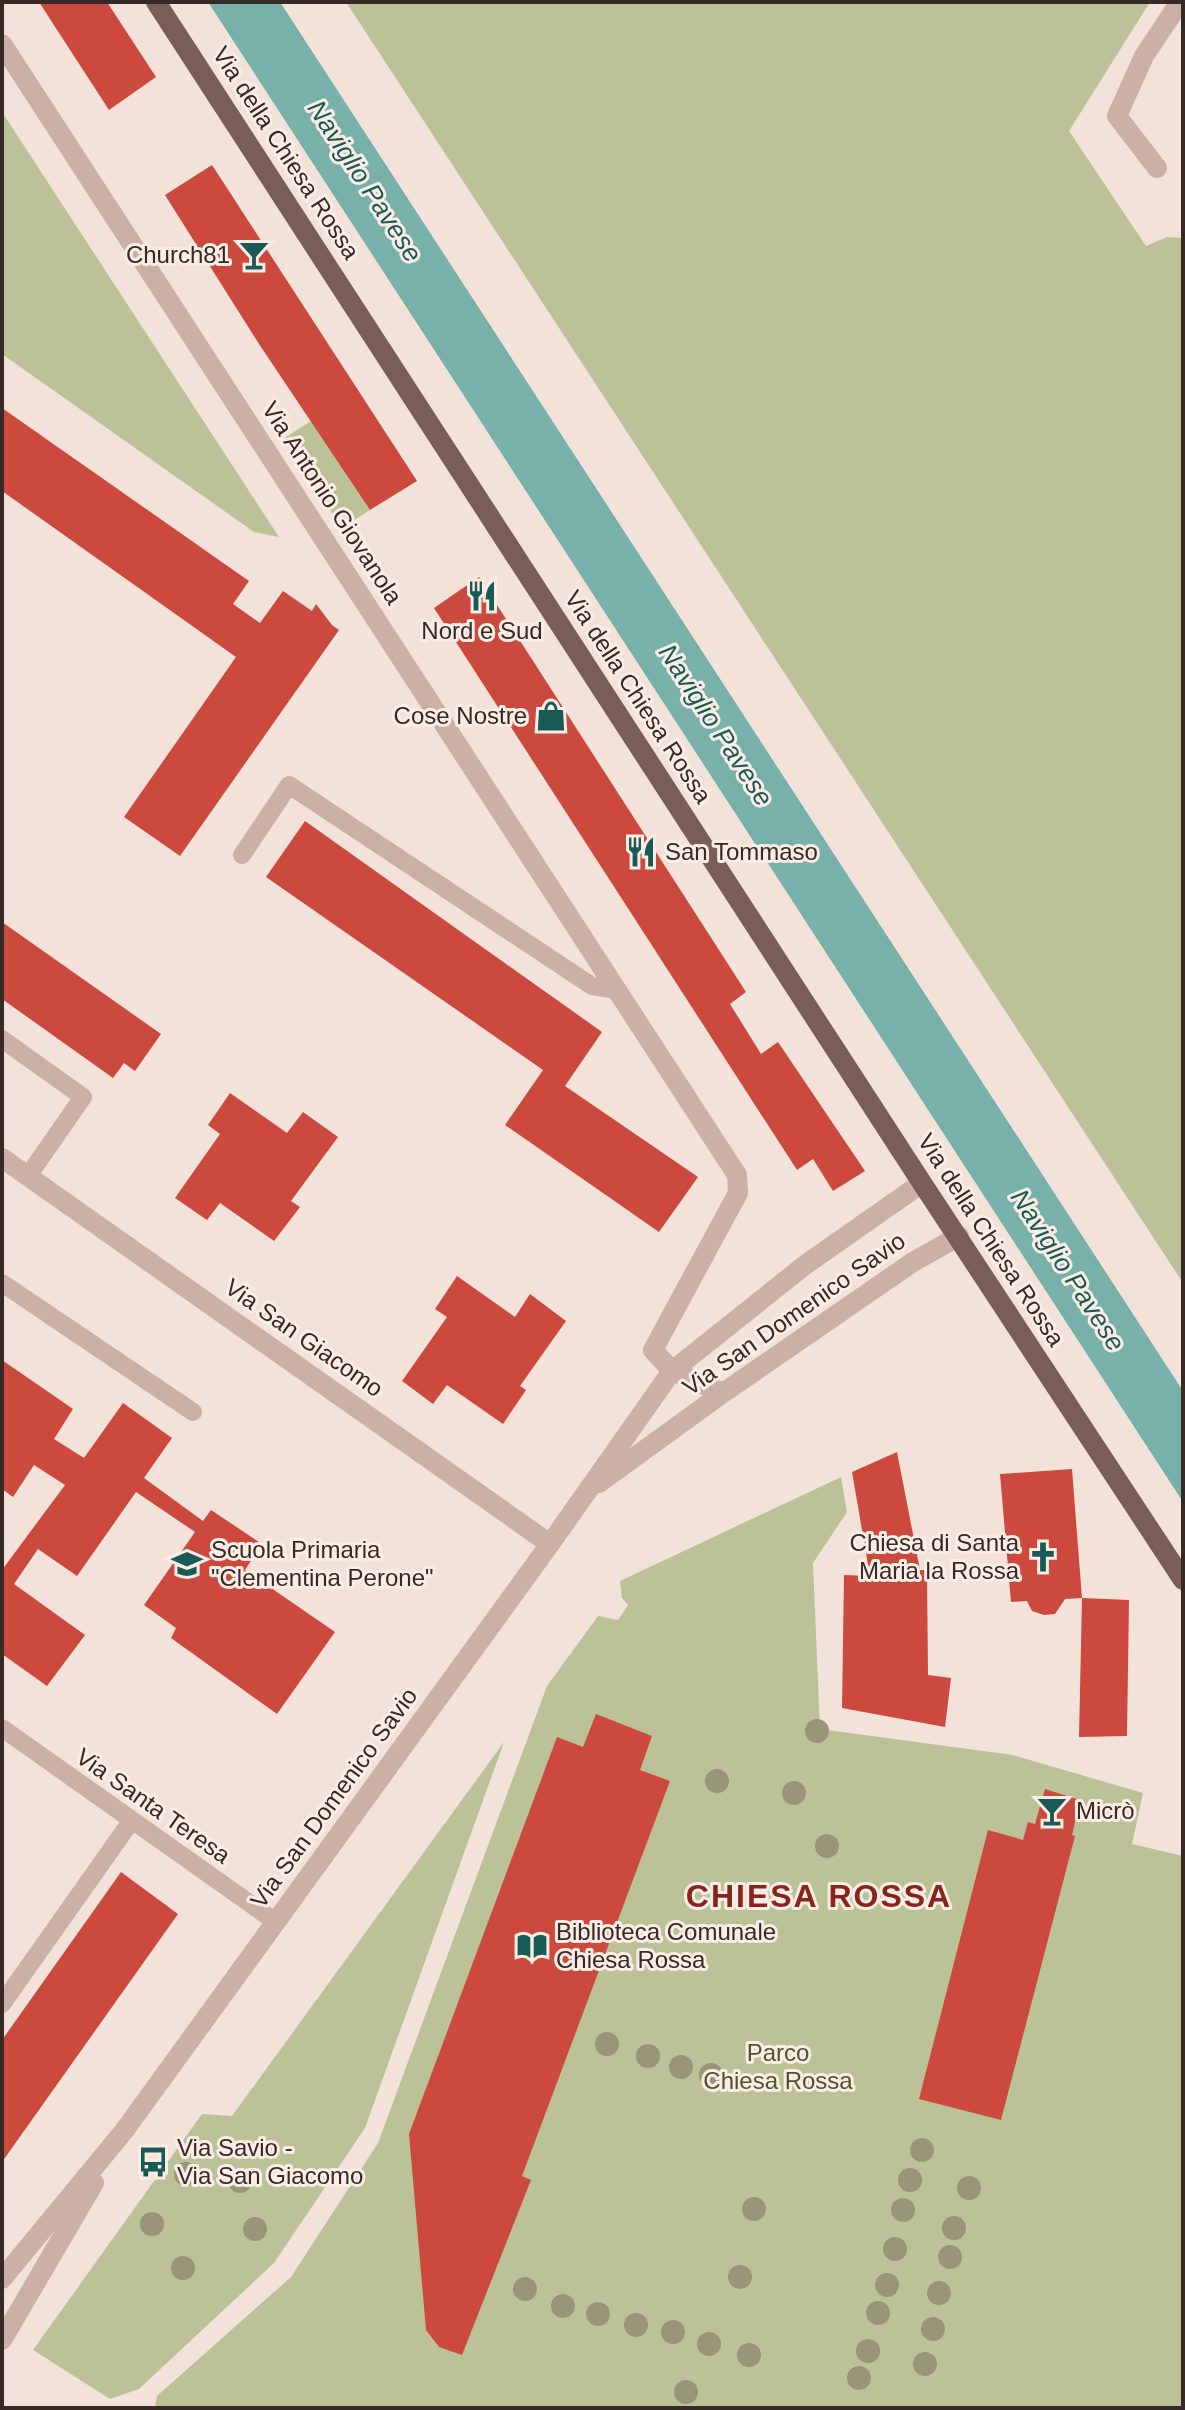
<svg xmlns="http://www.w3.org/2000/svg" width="1185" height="2410" font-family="Arial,sans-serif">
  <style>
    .green { fill: #bbc298 }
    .water { fill: #77b1aa }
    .building { fill: #cc493e }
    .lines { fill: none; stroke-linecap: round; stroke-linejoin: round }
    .lane { stroke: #cbb0a5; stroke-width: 18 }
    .street { stroke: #cbb0a5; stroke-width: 20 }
    .primary { stroke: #795d57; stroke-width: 20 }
    .tree { fill: #989578 }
    .labels { text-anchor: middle; stroke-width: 6; stroke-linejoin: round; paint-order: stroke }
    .street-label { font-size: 24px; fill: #362926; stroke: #faede6 }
    .poi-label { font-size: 24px; fill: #362926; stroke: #faede6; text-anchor: start }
    .park-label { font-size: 24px; fill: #4d5629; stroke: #faede6 }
    .water-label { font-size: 26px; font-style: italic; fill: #1a5a54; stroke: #faede6 }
    .district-label { font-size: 32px; font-weight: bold; letter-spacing: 2px; fill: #89241b; stroke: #faede6 }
  </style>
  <rect width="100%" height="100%" fill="#f3e2d9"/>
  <path class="green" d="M346 2H1150L1069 131 1146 246 1167 237 1183 238V1283Z
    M2 112 279 537 254 532 2 354Z
    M311 421 370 510 342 528 283 439Z
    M841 1477 847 1512 813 1563 820 1729 1013 1755 1143 1793 1132 1844 1183 1856V2408H155L157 2396 291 2277 378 2143 547 1686 598 1616 618 1620 628 1605 622 1598 620 1581Z
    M504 1742 365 2128 274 2263 139 2389 110 2399 33 2350 202 2114 232 2116Z"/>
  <path class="water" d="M208 2H280L1183 1391V1502Z"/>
  <path class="building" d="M39 2H107L156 77 109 110Z
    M212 165 417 481 370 510 259 344 165 195Z
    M2 408 249 581 233 604 260 623 283 591 312 611 316 604 332 625 339 630 180 856 124 817 236 657 2 491Z
    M479 577 746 992 730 1004 761 1054 778 1042 865 1171 833 1191 813 1159 797 1170 434 608Z
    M305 821 602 1032 565 1086 698 1177 659 1232 505 1125 543 1070 266 877Z
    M2 922 161 1034 135 1071 124 1063 113 1078 2 999Z
    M230 1093 287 1133 303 1112 338 1137 291 1201 300 1207 274 1241 220 1203 207 1220 175 1198 220 1134 208 1125Z
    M457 1276 515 1317 530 1294 566 1321 520 1386 526 1390 503 1424 447 1385 433 1404 402 1381 447 1317 435 1309Z
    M2 1360 73 1409 54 1439 84 1458 123 1403 172 1438 144 1478 203 1521 211 1510 262 1544 245 1570 335 1632 277 1714 171 1638 176 1628 144 1605 195 1532 136 1492 77 1576 38 1549 14 1584 85 1635 47 1686 2 1654V1570L65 1485 34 1465 13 1497 2 1489Z
    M897 1452 920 1570H927L928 1675 951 1678 945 1727 842 1708 844 1575 870 1576 852 1472Z
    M1072 1469 1082 1598 1065 1599 1055 1614 1044 1615 1032 1611 1027 1601 1011 1602 1000 1474Z
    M1082 1598 1129 1600 1127 1736 1079 1737Z
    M596 1714 652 1736 640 1770 670 1781 522 2176 531 2180 462 2355 439 2347 426 2330 409 2134 557 1737 583 1747Z
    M1045 1789 1080 1800 1072 1835 1075 1836 1001 2120 919 2099 988 1830 1023 1840 1028 1822 1035 1824Z
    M121 1872 178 1914 2 2162V2040Z"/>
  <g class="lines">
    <path class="lane" d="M242 855 289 785 592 986 617 990
      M2 1039 83 1097 28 1176
      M2 1283 193 1412
      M2 1728 276 1922
      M2 2004 132 1820"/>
    <path class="street" d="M2 44 737 1175 738 1193 653 1350 672 1371 723 1393
      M1157 168 1117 116 1144 56 1180 2
      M2 1158 550 1544
      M599 1483 723 1393 913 1262 959 1236
      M2 2279 124 2131 550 1544 672 1371 805 1265 922 1183
      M2 2340 94 2183"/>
    <path class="primary" d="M156 2 922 1183 1183 1580"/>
  </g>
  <g class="tree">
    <circle cx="817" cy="1731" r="12"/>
    <circle cx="717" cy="1781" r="12"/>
    <circle cx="794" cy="1793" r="12"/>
    <circle cx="827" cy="1846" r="12"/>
    <circle cx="607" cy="2044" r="12"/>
    <circle cx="648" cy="2056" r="12"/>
    <circle cx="681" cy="2067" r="12"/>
    <circle cx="711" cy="2075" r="12"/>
    <circle cx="922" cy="2150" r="12"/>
    <circle cx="186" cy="2174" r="12"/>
    <circle cx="910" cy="2180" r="12"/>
    <circle cx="240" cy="2181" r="12"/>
    <circle cx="969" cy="2188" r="12"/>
    <circle cx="754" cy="2209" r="12"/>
    <circle cx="903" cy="2210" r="12"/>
    <circle cx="152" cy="2224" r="12"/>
    <circle cx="954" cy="2228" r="12"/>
    <circle cx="255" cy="2229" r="12"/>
    <circle cx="895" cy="2249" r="12"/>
    <circle cx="950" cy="2257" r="12"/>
    <circle cx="183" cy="2268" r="12"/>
    <circle cx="740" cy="2277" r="12"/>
    <circle cx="887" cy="2285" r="12"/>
    <circle cx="525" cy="2289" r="12"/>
    <circle cx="939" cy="2293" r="12"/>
    <circle cx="563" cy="2306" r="12"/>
    <circle cx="878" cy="2313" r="12"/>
    <circle cx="598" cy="2314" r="12"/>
    <circle cx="636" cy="2325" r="12"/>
    <circle cx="933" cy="2329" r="12"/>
    <circle cx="673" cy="2332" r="12"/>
    <circle cx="709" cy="2344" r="12"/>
    <circle cx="868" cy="2351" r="12"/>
    <circle cx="749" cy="2355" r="12"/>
    <circle cx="925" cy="2364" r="12"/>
    <circle cx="859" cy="2378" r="12"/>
    <circle cx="686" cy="2392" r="12"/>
  </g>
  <defs>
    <g id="bar-bare" transform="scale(2.4)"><path d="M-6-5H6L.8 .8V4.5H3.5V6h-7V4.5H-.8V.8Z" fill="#1a5a54" stroke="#faede6" stroke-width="2.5" paint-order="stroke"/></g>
    <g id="restaurant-bare" transform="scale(2.4)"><path d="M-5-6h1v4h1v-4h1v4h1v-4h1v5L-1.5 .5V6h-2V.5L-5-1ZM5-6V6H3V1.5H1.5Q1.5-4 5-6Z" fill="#1a5a54" stroke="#faede6" stroke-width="2.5" paint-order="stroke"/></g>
    <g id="shop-bare" transform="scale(2.4)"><path d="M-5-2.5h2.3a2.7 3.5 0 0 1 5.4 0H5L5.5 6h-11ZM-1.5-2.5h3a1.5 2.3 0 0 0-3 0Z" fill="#1a5a54" stroke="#faede6" stroke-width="2.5" paint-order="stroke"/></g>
    <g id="church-bare" transform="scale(2.4)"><path d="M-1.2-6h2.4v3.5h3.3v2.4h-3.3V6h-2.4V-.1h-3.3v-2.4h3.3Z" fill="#1a5a54" stroke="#faede6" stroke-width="2.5" paint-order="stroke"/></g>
    <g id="school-bare" transform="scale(2.4)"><path d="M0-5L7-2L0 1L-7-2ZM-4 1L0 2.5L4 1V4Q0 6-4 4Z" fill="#1a5a54" stroke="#faede6" stroke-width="2.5" paint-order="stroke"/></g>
    <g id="library-bare" transform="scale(2.4)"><path d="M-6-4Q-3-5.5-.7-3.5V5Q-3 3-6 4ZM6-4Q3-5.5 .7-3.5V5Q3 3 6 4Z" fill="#1a5a54" stroke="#faede6" stroke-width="2.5" paint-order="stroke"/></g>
    <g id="bus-bare" transform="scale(2.4)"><path d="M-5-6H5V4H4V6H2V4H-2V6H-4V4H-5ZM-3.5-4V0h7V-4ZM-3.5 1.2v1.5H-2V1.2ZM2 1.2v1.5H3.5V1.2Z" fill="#1a5a54" stroke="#faede6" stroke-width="2.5" paint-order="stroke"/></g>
  </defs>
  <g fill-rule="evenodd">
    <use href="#bar-bare" x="254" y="255"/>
    <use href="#restaurant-bare" x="482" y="596"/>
    <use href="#shop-bare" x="551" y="716"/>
    <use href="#restaurant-bare" x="641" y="852"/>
    <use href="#church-bare" x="1043" y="1557"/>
    <use href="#school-bare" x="187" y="1564"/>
    <use href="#bar-bare" x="1052" y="1811"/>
    <use href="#library-bare" x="532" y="1946"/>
    <use href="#bus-bare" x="153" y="2162"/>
  </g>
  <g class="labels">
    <g class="street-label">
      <text transform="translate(286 153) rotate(57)" y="8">Via della Chiesa Rossa</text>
      <text transform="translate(332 503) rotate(57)" y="8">Via Antonio Giovanola</text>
      <text transform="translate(638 697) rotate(57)" y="8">Via della Chiesa Rossa</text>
      <text transform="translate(991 1240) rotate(57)" y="8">Via della Chiesa Rossa</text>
      <text transform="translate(794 1314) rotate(-35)" y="8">Via San Domenico Savio</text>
      <text transform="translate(304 1338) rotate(35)" y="8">Via San Giacomo</text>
      <text transform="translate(334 1798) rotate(-54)" y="8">Via San Domenico Savio</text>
      <text transform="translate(153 1806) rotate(35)" y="8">Via Santa Teresa</text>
    </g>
    <g class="poi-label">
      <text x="230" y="263" text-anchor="end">Church81</text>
      <text x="482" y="639" text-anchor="middle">Nord e Sud</text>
      <text x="527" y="724" text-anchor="end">Cose Nostre</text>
      <text x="665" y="860">San Tommaso</text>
      <text x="1019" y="1551" text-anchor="end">Chiesa di Santa<tspan x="1019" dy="28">Maria la Rossa</tspan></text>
      <text x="211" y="1558">Scuola Primaria<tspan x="211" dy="28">"Clementina Perone"</tspan></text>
      <text x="1076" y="1819">Micrò</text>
      <text x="556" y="1940">Biblioteca Comunale<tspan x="556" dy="28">Chiesa Rossa</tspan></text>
      <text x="177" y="2156">Via Savio -<tspan x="177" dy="28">Via San Giacomo</tspan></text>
    </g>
    <g class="park-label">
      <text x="778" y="2061">Parco<tspan x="778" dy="28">Chiesa Rossa</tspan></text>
    </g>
    <g class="water-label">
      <text transform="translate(365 181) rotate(57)" y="9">Naviglio Pavese</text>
      <text transform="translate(716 725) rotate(57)" y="9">Naviglio Pavese</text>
      <text transform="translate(1068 1270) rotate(57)" y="9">Naviglio Pavese</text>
    </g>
    <g class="district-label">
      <text x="819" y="1907">CHIESA ROSSA</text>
    </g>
  </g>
  <rect width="1185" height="2410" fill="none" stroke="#362926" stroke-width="8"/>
</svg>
